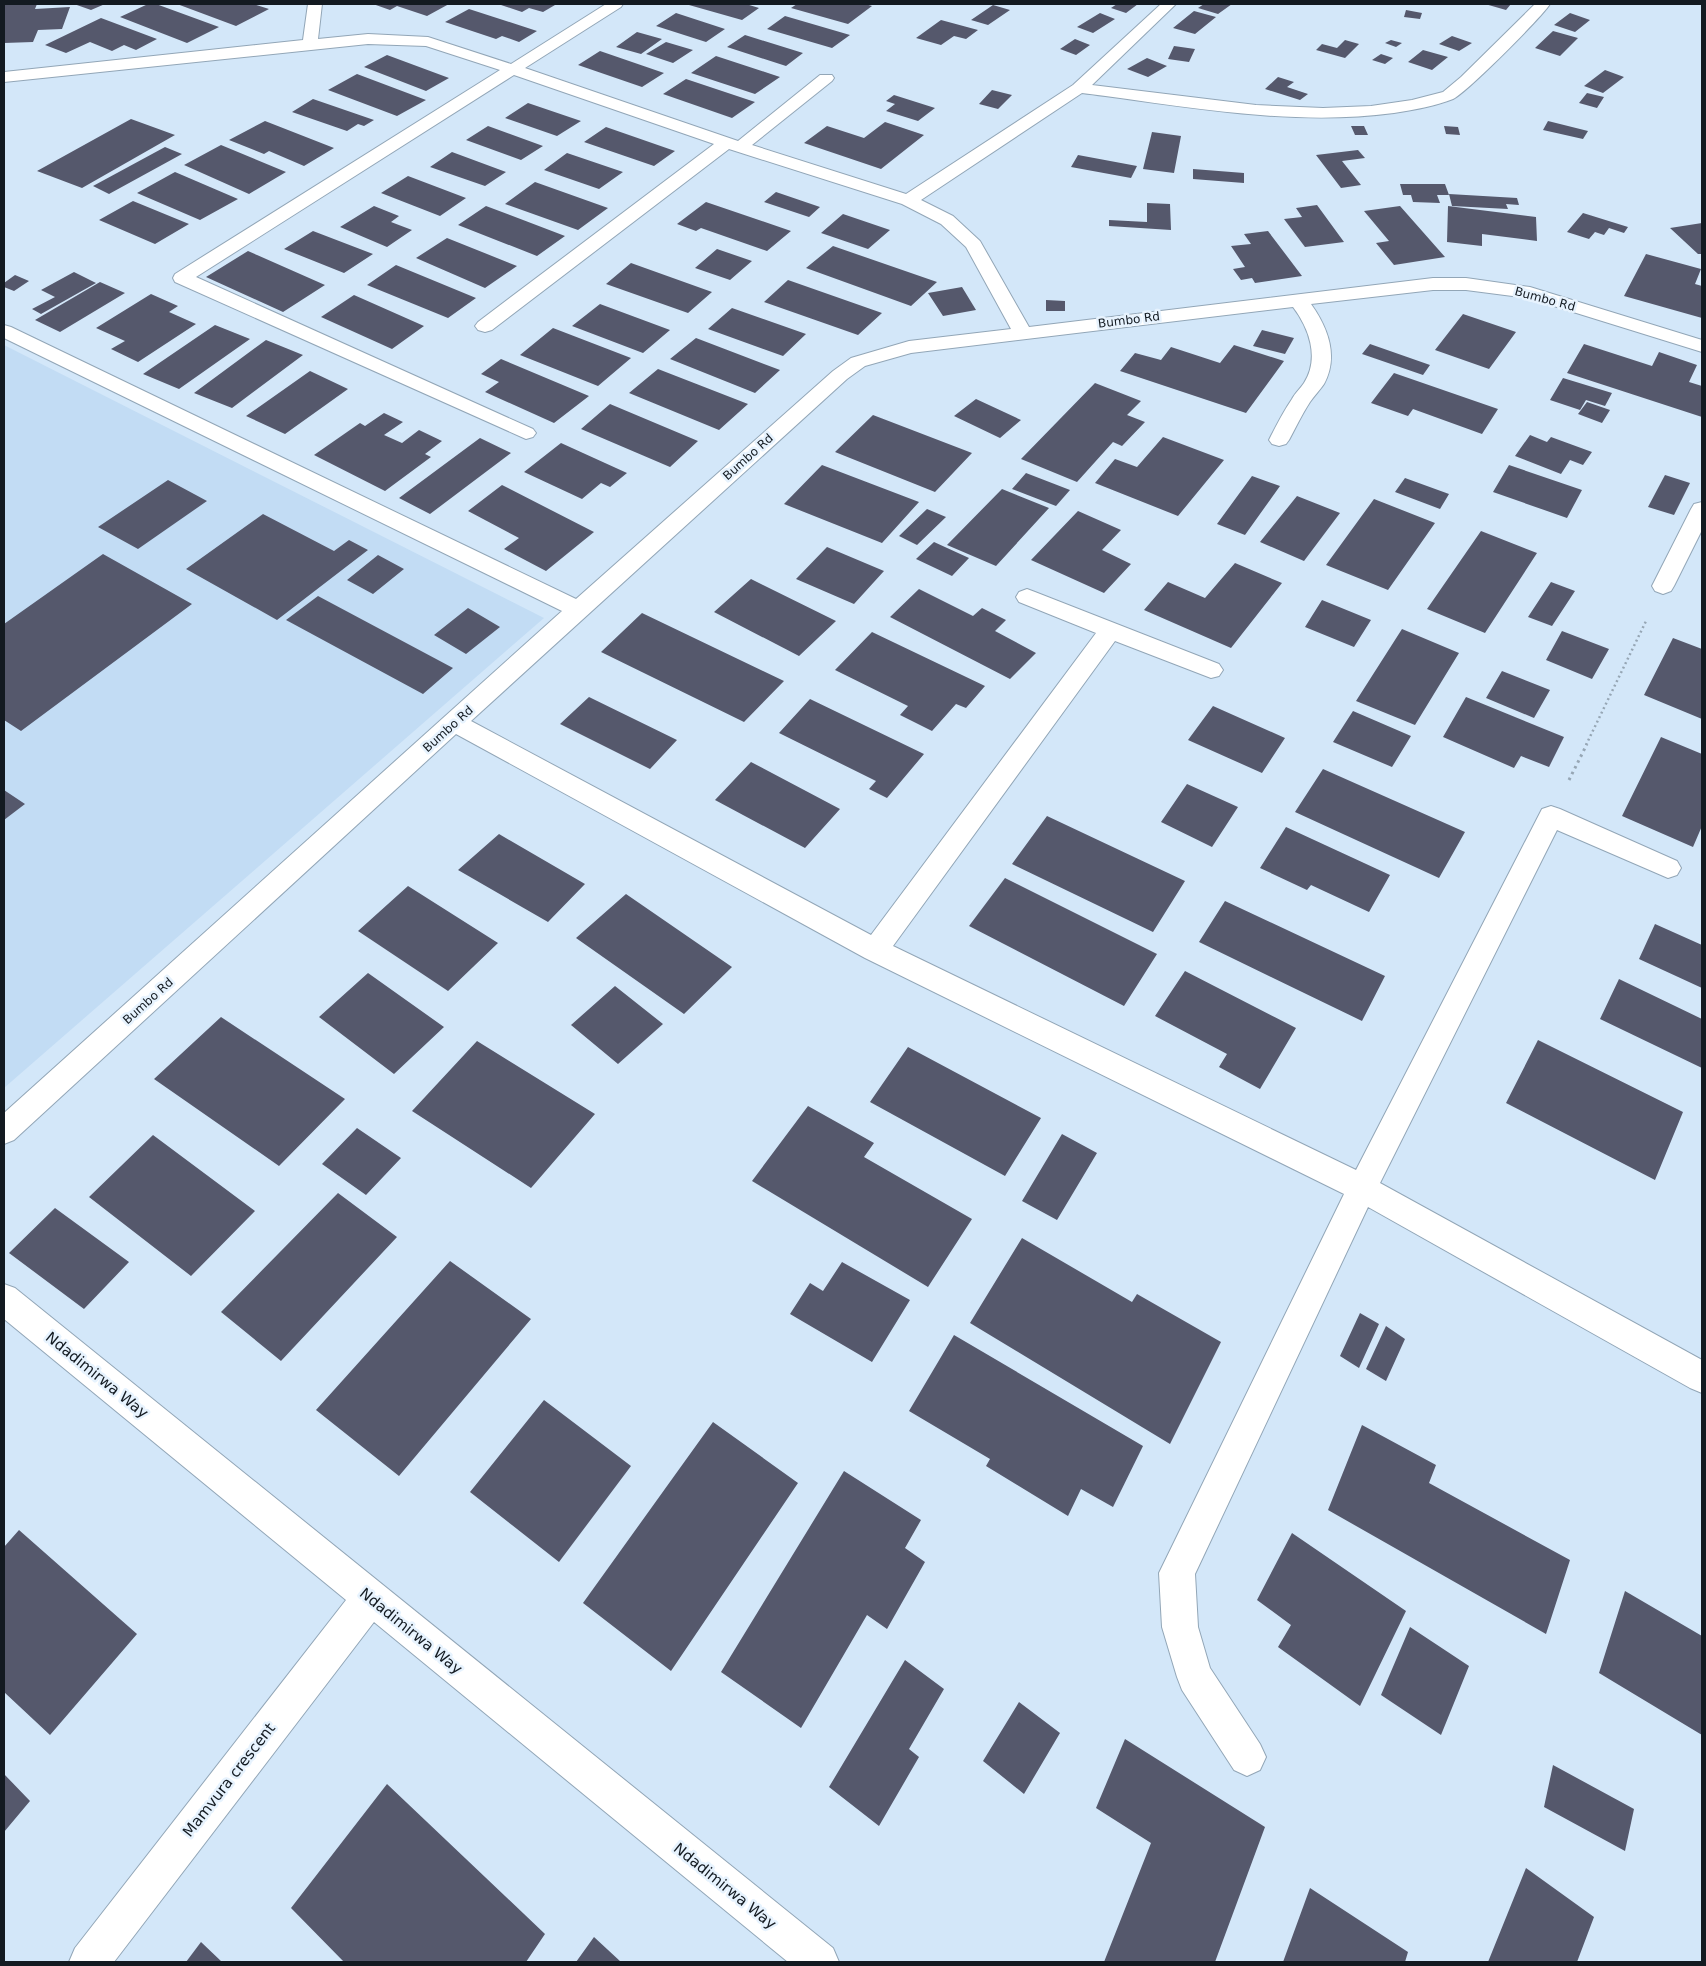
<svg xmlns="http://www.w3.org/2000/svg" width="1706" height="1966" font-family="'DejaVu Sans',sans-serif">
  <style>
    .built { fill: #c2dcf4 }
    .building { fill: #55586c }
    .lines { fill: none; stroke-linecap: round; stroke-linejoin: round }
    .minor-casing { stroke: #92a6b7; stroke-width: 2 }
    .path-far1 { stroke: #96a6b4; stroke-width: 2.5; stroke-dasharray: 2 3; stroke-linecap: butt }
    .path { stroke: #96a6b4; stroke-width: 3; stroke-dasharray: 2.5 4; stroke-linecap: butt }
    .minor { fill: #fff; fill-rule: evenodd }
    .labels { text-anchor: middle; stroke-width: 5; stroke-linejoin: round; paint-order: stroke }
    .street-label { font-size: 12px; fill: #131a21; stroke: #e7f3fe }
    .near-street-label { font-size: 15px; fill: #131a21; stroke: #e7f3fe }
  </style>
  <rect width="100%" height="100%" fill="#d3e7f9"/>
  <path class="built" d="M4 345 544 618 4 1088Z"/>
  <path class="building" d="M4 4H37L35 9 70 7 62 29 38 30 33 42 4 43Z
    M74 4H105L91 10Z
    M148 4H156L219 27 187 43 120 17Z
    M177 4H253L269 9 236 26Z
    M373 4H449L427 16 397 6 390 10Z
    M498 4H551L555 5 543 12 529 8 522 12Z
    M691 4H746L759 8 742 20 689 5Z
    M797 4H865L872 6 848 24 791 8Z
    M1117 4H1138L1126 13 1111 8Z
    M1204 4H1232L1218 14 1198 8Z
    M1485 4H1511L1506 10Z
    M993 5 1010 10 988 25 971 20Z
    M469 9 537 31 519 42 502 36 496 39 445 22Z
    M1406 10 1422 13 1420 19 1404 17Z
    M1194 11 1216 17 1195 34 1173 28Z
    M676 13 725 29 706 42 656 26Z
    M1100 13 1115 19 1093 33 1077 27Z
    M1570 13 1590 20 1575 32 1554 25Z
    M785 16 850 35 832 48 767 29Z
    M101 18 157 39 136 50 124 45 112 51 90 42 66 53 45 45Z
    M941 20 978 30 966 39 954 36 941 45 916 38Z
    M1553 31 1578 38 1560 56 1535 48Z
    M637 32 662 39 641 54 616 47Z
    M745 35 803 53 786 66 727 47Z
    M1452 36 1472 43 1459 51 1439 44Z
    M1075 39 1090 45 1076 55 1060 49Z
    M1345 40 1359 44 1345 58 1316 50 1322 44 1337 48Z
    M1391 40 1402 43 1396 47 1385 43Z
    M666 42 693 50 673 63 646 54Z
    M1174 46 1195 49 1189 62 1168 59Z
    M1423 50 1448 57 1432 70 1408 62Z
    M600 51 664 73 642 87 578 65Z
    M1381 54 1393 58 1385 64 1372 60Z
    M387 55 449 78 426 91 364 67Z
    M716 56 780 77 755 94 691 73Z
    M1147 58 1167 66 1148 77 1127 69Z
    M1605 70 1624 77 1603 93 1584 86Z
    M357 74 426 100 397 116 328 90Z
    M1278 77 1294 82 1287 87 1308 94 1300 100 1265 89Z
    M686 79 755 102 732 118 663 94Z
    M992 90 1012 95 998 109 979 104Z
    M1587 93 1604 97 1597 108 1579 103Z
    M894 95 935 108 918 121 886 111 895 104 886 101Z
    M313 99 374 120 364 126 358 124 347 131 292 112Z
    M528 103 581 121 557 136 505 118Z
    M131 119 175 135 82 188 37 171Z
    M265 121 334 148 304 166 269 151 264 154 229 140Z
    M1548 121 1588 131 1583 139 1543 130Z
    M885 122 924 135 881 169 804 143 827 126 864 138Z
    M488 126 543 146 521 160 466 140Z
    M1351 126H1364L1368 135H1355Z
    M1444 126 1458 127 1460 135 1446 134Z
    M606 127 675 151 654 166 584 142Z
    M1152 132 1181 136 1174 173 1143 169Z
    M221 145 286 172 249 194 184 165Z
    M165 147 182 154 109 194 93 186Z
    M1358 150 1365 158 1342 161 1361 185 1341 188 1316 155Z
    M452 152 506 172 485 186 430 167Z
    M567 153 623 172 599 189 544 170Z
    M1078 155 1137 166 1131 178 1071 167Z
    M1193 169 1244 173V183L1193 179Z
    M175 172 238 199 200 220 137 193Z
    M408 176 466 198 440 216 381 193Z
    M535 182 608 208 578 230 505 204Z
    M1400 184H1445L1449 195H1437L1440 203 1413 202 1411 195H1403Z
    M776 192 820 207 809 217 764 202Z
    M1449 194 1517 198 1519 205 1506 204 1508 209 1452 206Z
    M133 201 189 224 155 244 99 220Z
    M706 202 791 231 767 251 701 228 696 231 677 224Z
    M1147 203 1170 204 1171 230 1109 226V220L1147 222Z
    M1317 205 1344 242 1305 247 1284 219 1302 217 1296 208Z
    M374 206 399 216 391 222 412 230 387 247 340 227Z
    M486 206 565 236 537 256 458 225Z
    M1400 206 1445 257 1394 265 1376 243 1389 241 1364 211Z
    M1448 206 1536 217 1537 241 1482 234V246L1447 242Z
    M1583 213 1628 227 1624 233 1609 228 1604 235 1595 232 1589 239 1567 232Z
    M843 214 890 230 868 249 821 233Z
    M1702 223V254H1698L1670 228Z
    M313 231 373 254 344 273 284 249Z
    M1268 231 1302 276 1255 283 1252 278 1241 280 1233 269 1245 267 1231 246 1251 244 1244 234Z
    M447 238 517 266 485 288 416 258Z
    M833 246 937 282 911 306 806 268Z
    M717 249 752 261 730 280 695 268Z
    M248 251 325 285 283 312 206 277Z
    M1646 254 1701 269 1695 284 1702 286V318L1624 296Z
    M631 263 712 292 688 313 606 284Z
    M396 265 476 298 448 318 367 285Z
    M74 272 96 283 41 314 32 309 55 297 41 290Z
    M15 275 29 281 14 291 4 287V283Z
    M788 280 882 313 858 335 764 302Z
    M100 282 125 293 60 332 35 320Z
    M962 287 976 310 943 316 928 293Z
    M151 294 178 306 169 312 196 324 138 362 111 349 125 341 96 328Z
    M354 295 424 326 392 349 321 317Z
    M1046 300 1065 301V311H1046Z
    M600 304 670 330 643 353 572 326Z
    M732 308 806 334 783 356 708 329Z
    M1463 314 1516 332 1489 369 1435 350Z
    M215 325 250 339 179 389 143 374Z
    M553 328 631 358 598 386 520 355Z
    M1262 330 1294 338 1285 354 1253 346Z
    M696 338 780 370 755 393 670 359Z
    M266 340 303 355 232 408 194 393Z
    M1370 344 1430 365 1423 375 1362 354Z
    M1584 344 1652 366 1659 352 1697 365 1689 382 1702 386V417L1567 373Z
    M1234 345 1284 361 1246 413 1120 371 1135 353 1161 360 1171 347 1220 363Z
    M501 359 589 396 554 423 485 392 499 382 481 374Z
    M658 369 748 404 719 430 629 393Z
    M310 371 348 389 285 434 246 416Z
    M1394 373 1498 409 1482 434 1413 409 1408 416 1371 403Z
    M1563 378 1612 393 1605 406 1586 400 1580 410 1550 400Z
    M1095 383 1141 401 1127 415 1145 422 1122 446 1113 442 1077 482 1021 459Z
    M976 399 1021 420 1000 438 954 416Z
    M1587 402 1610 410 1602 423 1578 414Z
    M610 404 698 441 670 467 581 429Z
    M384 413 403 422 384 435 402 443 419 430 442 441 425 454 431 457 385 491 314 455 360 423 365 426Z
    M873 415 972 453 935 492 835 452Z
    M1530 435 1547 442 1551 437 1592 452 1583 465 1570 460 1561 474 1515 456Z
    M1163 437 1224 460 1178 516 1095 483 1115 459 1137 467Z
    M480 438 511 453 430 514 399 498Z
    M561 443 627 473 610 487 601 483 582 499 524 472Z
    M822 465 919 502 882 543 784 504Z
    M1509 465 1582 490 1567 518 1493 492Z
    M1026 473 1070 490 1056 506 1012 489Z
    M1665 475 1690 483 1674 515 1648 507Z
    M1252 476 1280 486 1245 535 1217 524Z
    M1405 478 1449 494 1440 509 1395 492Z
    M168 480 207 501 138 549 98 527Z
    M502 485 594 532 546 571 504 549 519 538 468 511Z
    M1002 489 1049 508 996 566 947 545Z
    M1297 496 1340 513 1304 561 1260 542Z
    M1374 499 1435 523 1388 590 1326 565Z
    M927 509 946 517 917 545 899 536Z
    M1078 511 1121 530 1102 550 1131 564 1104 593 1031 560Z
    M263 514 334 551 349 540 368 550 277 620 186 569Z
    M1481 531 1537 553 1485 633 1427 609Z
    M934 542 969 558 952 576 916 559Z
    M827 547 884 571 854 604 796 579Z
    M103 554 192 604 21 731 4 720V624Z
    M378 555 404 569 373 594 347 580Z
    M1235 563 1282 583 1231 648 1144 610 1168 582 1205 598Z
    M751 579 836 621 799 656 714 612Z
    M1551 582 1575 591 1552 626 1528 617Z
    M919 589 973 616 982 608 1006 620 995 631 1036 653 1010 679 890 617Z
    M318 596 453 668 423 694 286 620Z
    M1322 600 1371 620 1354 647 1305 627Z
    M468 608 500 627 466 654 434 635Z
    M642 613 784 681 744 722 601 652Z
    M1402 629 1459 653 1415 725 1356 701Z
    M1562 631 1609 649 1592 679 1546 660Z
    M872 632 985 686 966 708 956 704 932 731 900 715 908 706 835 670Z
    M1673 638 1702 649V719L1644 695Z
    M1502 671 1550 690 1534 718 1486 698Z
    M589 697 677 740 650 769 560 724Z
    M1466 697 1564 737 1549 767 1521 756 1514 768 1443 737Z
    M810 699 924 754 887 798 869 789 876 781 779 733Z
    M1213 706 1285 738 1262 773 1188 740Z
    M1353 711 1411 736 1392 767 1333 742Z
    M1661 737 1702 754V826L1693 847 1622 816Z
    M751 762 840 809 805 848 715 800Z
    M1323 769 1465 832 1439 878 1295 812Z
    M1187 784 1238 807 1212 847 1161 822Z
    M4 790 25 804 4 820Z
    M1047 816 1185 881 1153 932 1012 864Z
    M1286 827 1390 875 1369 912 1311 885 1307 890 1260 868Z
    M499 834 585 884 548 922 458 870Z
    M1005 878 1157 954 1124 1006 969 926Z
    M408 886 498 943 448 991 358 931Z
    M626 894 732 967 684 1014 576 938Z
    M1225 901 1385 976 1362 1021 1199 942Z
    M1655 924 1702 945V988L1639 959Z
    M1185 971 1296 1028 1260 1089 1219 1067 1227 1054 1155 1016Z
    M368 973 444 1027 394 1074 319 1017Z
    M1619 979 1702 1019V1068L1600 1019Z
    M615 986 663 1024 618 1064 571 1025Z
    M221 1017 345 1099 279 1166 154 1079Z
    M1538 1040 1683 1112 1655 1180 1506 1103Z
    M477 1041 595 1114 531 1188 412 1111Z
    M908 1047 1041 1118 1005 1176 870 1102Z
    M808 1106 874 1143 864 1157 972 1219 928 1287 752 1181Z
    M357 1128 401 1158 366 1195 322 1164Z
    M1062 1134 1097 1153 1057 1220 1022 1201Z
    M153 1135 255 1211 191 1276 89 1197Z
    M338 1193 397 1237 281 1361 221 1312Z
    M55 1208 129 1262 84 1309 9 1253Z
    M1022 1238 1132 1302 1137 1294 1221 1342 1170 1444 970 1323Z
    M450 1261 531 1319 399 1476 316 1410Z
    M842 1262 910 1300 872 1362 790 1314 810 1283 823 1291Z
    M1360 1313 1379 1324 1359 1368 1340 1356Z
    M1386 1326 1405 1339 1386 1381 1366 1369Z
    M954 1335 1143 1446 1113 1507 1081 1489 1068 1516 986 1466 990 1459 909 1411Z
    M544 1400 631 1466 559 1562 470 1492Z
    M713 1422 798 1483 671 1671 583 1603Z
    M1362 1425 1436 1465 1429 1483 1570 1560 1546 1634 1328 1510Z
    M844 1471 921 1520 905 1548 925 1562 887 1629 867 1615 801 1728 721 1672Z
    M19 1530 137 1634 50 1735 4 1692V1547Z
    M1292 1533 1406 1611 1360 1706 1278 1647 1291 1625 1257 1600Z
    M1625 1591 1702 1636V1735L1599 1673Z
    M1410 1627 1469 1666 1441 1735 1381 1695Z
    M905 1660 944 1689 909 1749 919 1757 879 1826 829 1787Z
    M1019 1702 1060 1733 1024 1794 983 1761Z
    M1125 1739 1265 1827 1215 1962H1104L1151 1843 1096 1808Z
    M1553 1765 1634 1809 1625 1851 1544 1807Z
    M4 1774 30 1801 4 1832Z
    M387 1784 545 1934 526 1962H344L291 1908Z
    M1526 1868 1594 1917 1577 1962H1488Z
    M1310 1888 1408 1952 1405 1962H1283Z
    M594 1937 621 1962H576Z
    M201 1942 222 1962H186Z"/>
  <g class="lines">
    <g class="minor-casing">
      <path id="minor" d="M308 4H322L318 39 368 34 428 37 511 64 606 4H623L621 7 525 68 738 141 820 75H832L834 78 832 81 752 145 906 194 1073 85 1161 4H1176L1092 85 1256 105 1323 108 1371 106 1412 100 1443 92 1461 77 1535 4H1550C1541 18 1466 93 1453 99 1435 106 1414 110 1394 113 1291 127 1185 106 1082 93L921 200 953 216 980 241 1029 327 1433 278H1466L1530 287 1702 340V352L1528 298 1466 290H1433L1311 304C1328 328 1339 356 1324 384 1320 390 1314 396 1310 402 1302 414 1296 427 1289 440L1286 444 1279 446 1272 444 1269 440C1276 426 1283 412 1292 399 1295 393 1300 389 1304 383 1320 358 1309 328 1293 307L911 353 865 366 847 379 471 721 871 935 1096 633 1019 602 1016 597 1019 592 1027 589 1035 592 1219 664 1223 670 1219 676 1211 678 1115 641 893 946 1356 1170 1542 809 1551 806 1560 809 1677 861 1681 868 1677 875 1668 878 1557 830 1380 1183 1702 1360V1393L1690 1388 1368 1207 1195 1574 1198 1627 1210 1668 1260 1744 1266 1757 1260 1770 1247 1776 1234 1770 1182 1690 1177 1677 1162 1627 1159 1573 1344 1194 865 958 456 734 14 1140 4 1144V1113L562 611 4 338V325L11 327 576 599 833 371 851 358 909 341 1011 329 966 247 941 224 902 204 729 149 492 330 485 332 478 330 475 326 478 322 714 144 514 75 196 277 533 429 536 433 533 437 526 439 175 282 173 278 175 274 500 70 426 46 368 44 4 82V72L303 40Z
        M1702 502V530L1674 586 1671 591 1663 594 1655 591 1652 586 1691 509 1694 504Z
        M4 1284 15 1288 833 1948 839 1962H788L374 1622 114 1962H69L75 1948 346 1600 4 1319Z"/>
    </g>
    <path class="path-far1" d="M1586 745 1647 619"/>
    <path class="path" d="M1569 780 1587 744"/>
    <use href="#minor" class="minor"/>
  </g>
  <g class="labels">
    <g class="street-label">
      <text transform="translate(1545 299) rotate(15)" y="4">Bumbo Rd</text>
      <text transform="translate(1129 320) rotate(-7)" y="4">Bumbo Rd</text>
      <text transform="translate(748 457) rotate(-42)" y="4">Bumbo Rd</text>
      <text transform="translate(448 729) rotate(-42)" y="4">Bumbo Rd</text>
      <text transform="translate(148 1001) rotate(-42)" y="4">Bumbo Rd</text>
    </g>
    <g class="near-street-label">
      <text transform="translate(97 1375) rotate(39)" y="5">Ndadimirwa Way</text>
      <text transform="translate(411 1631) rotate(39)" y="5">Ndadimirwa Way</text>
      <text transform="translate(229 1780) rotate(-52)" y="5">Mamvura crescent</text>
      <text transform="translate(725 1886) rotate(39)" y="5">Ndadimirwa Way</text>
    </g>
  </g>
  <rect width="1706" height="1966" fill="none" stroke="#131a21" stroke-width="10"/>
</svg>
